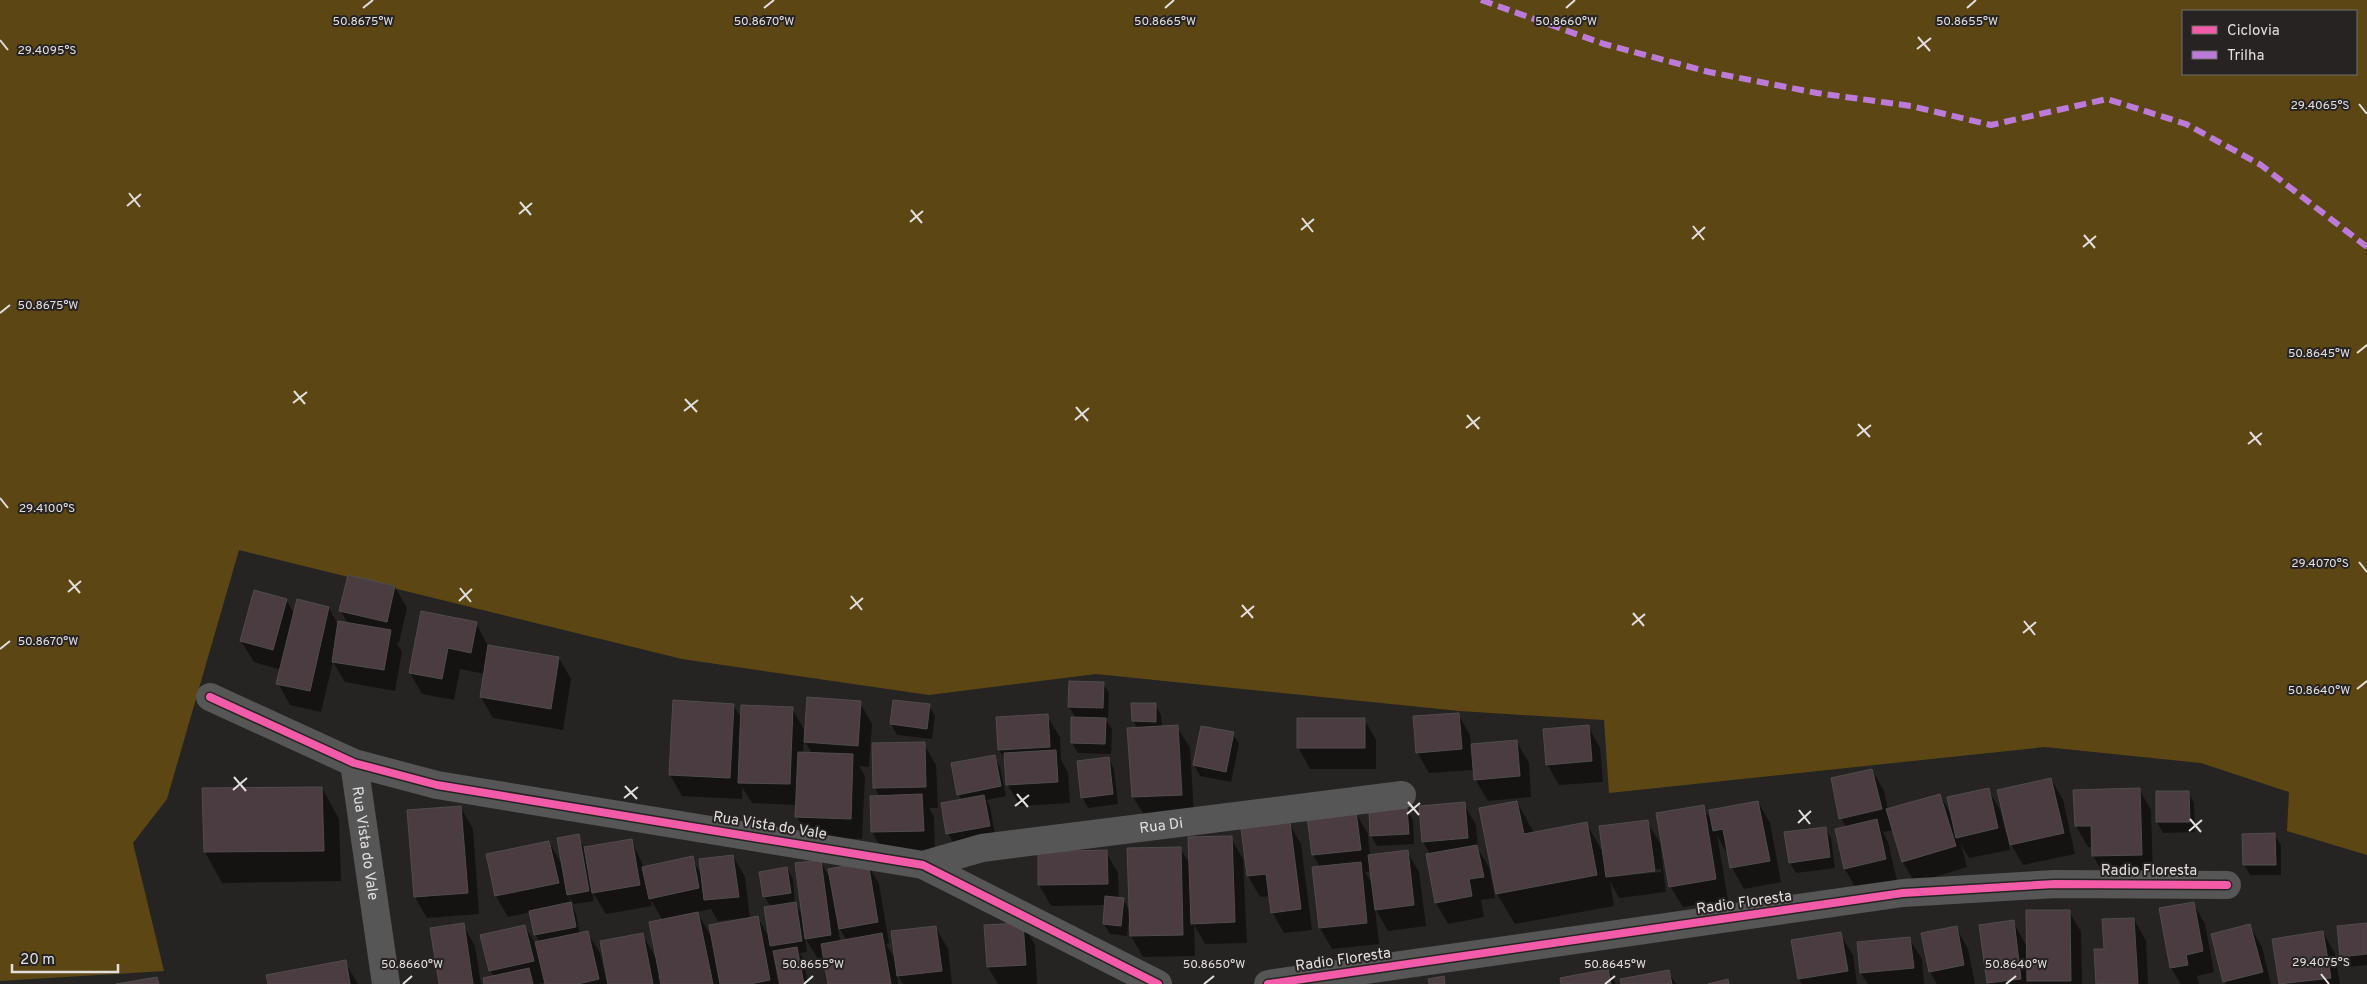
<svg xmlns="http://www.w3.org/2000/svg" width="2367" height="984" font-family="Overpass,sans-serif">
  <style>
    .forest { fill: #5c4714; fill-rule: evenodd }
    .shadow { fill: #0007; fill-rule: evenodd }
    .building { fill: #4a3c41; stroke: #4f4d4d }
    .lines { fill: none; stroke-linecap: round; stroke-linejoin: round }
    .minor { stroke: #575656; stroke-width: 28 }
    .quiet { stroke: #bd7bd9; stroke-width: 6; stroke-dasharray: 12 6; stroke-linecap: butt }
    .cycleway-casing { stroke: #272322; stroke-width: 11 }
    .cycleway { stroke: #f35aa7; stroke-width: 8 }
    .ticks { fill: none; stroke: #e2dfdf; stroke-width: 2 }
    .labels { text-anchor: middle; stroke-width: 4; stroke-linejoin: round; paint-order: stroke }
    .street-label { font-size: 15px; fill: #e2dfdf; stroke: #272322 }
    .ticks-label { font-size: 12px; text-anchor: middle; fill: #e2dfdf; stroke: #272322; stroke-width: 4; stroke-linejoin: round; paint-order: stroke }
  </style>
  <rect width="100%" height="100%" fill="#262423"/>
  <path class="forest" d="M0 0H2367V855L2287 831 2289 792 2201 763 2045 747 1609 793 1604 720 1460 711 1096 674 929 695 682 659 239 550 167 799 133 843 164 971 0 981ZM2183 11H2356V74H2183Z"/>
  <path class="shadow" d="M395 587 407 608 399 643 396 642 402 652 395 691 345 682 333 662 321 712 290 705 278 683 281 670 254 662 241 641 286 600 294 613 329 608 337 623 348 624 341 611Z
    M476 623 488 646 559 658 571 679 563 730 493 718 481 697 485 674 460 669 454 700 422 694 410 673Z
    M1103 683 1109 693 1108 718H1105L1112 729 1111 754 1078 753 1072 743 1076 718 1069 707Z
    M894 701 929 706 935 716 932 739 897 735 891 724Z
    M860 703 872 724 869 767 859 766 865 776 862 839 809 837 796 816 797 805 752 803 742 787V799L682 796 670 775 733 705 742 719 792 708 806 733ZM804 739 812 754 803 753Z
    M1133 704H1155L1161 715 1162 728 1177 727 1190 748 1194 815 1146 818 1133 797 1138 729 1133 721Z
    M1458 714 1470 735 1471 745 1517 742 1529 763 1531 797 1488 801 1475 779V770L1429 773 1417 752Z
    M1047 716 1060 737 1061 760 1068 772 1070 803 1020 806 1008 785 1006 761 999 750Z
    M1364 719 1376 740V769H1310L1298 747Z
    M1588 726 1600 748 1603 782 1559 785 1547 764Z
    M1233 734 1239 744 1231 782 1200 776 1194 765Z
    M924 744 936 765 938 808H929L934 817 935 851 884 853 872 832 880 797 875 788Z
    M994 757 1000 767 1006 796 986 800 990 806 995 836 954 844 948 833 962 800 958 794Z
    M1108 758 1114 769 1118 804 1088 808 1082 797Z
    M1872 770 1884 791 1888 810 1940 795 1953 818 1988 789 2000 810 2007 837 2051 779 2063 800 2075 854 2023 865 2008 839 2010 850 1969 858 1961 844 1967 867 1915 883 1903 862 1894 830 1883 832 1888 842 1897 881 1857 890 1845 869 1846 827 1841 818Z
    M322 788 339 819 341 881 222 883 205 852 203 790Z
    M2139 789 2151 810 2153 876 2106 877 2093 856V847H2088L2076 826Z
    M2157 792H2188L2194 803 2195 832 2163 833 2157 822Z
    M1517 802 1534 833 1586 823 1604 854 1647 822 1660 843 1666 892 1619 898 1610 881 1614 906 1515 924 1497 894ZM1661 869V872L1614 877V875Z
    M1758 802 1770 823 1781 882 1744 889 1732 868 1729 851 1726 852 1717 835 1728 900 1683 907 1670 886 1703 807 1712 822Z
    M1464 804 1476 825 1478 849 1489 867 1495 898 1481 900 1484 917 1448 924 1436 903 1430 854 1423 842Z
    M461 808 473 829 479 914 427 918 415 897Z
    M1407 810 1413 820 1414 844 1377 846 1371 836Z
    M1356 813 1368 834 1370 856 1407 851 1419 872 1426 926 1388 931 1375 908 1379 944 1332 949 1320 928V867L1313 855ZM1371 871 1373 885 1365 872Z
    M1289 823 1301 844 1312 930 1284 933 1272 912 1270 896 1260 897 1248 876Z
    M1825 828 1831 838 1835 868 1796 873 1790 863Z
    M2275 835 2281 845V875H2250L2244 865Z
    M578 836 584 848 631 840 644 867 692 858 702 876 733 856 745 877 750 919 758 918 770 939 771 907 764 896 787 868 793 879 795 903 803 916 820 861 831 879 867 863 879 884 889 943 886 944 896 961 936 928 948 949 952 984H903L897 974 898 984H829L825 959H818L805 938 807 952 800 953 803 958 808 984H781L772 946 778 984H663L661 976H658L660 984H610L642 934 657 960 663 921 651 900 652 906 606 914 592 891 594 901 574 904 568 895 576 914 580 934 587 932 600 953 607 984H546V982L537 984H485L494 977 490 970 525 926 535 943 540 942 535 934 531 912 508 917 496 896 487 855 549 842 563 867ZM711 909 718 921 744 918V920L712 938 697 912ZM838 926 847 941 840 942Z
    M1231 838 1243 859 1247 943 1205 944 1194 925 1195 956 1143 957 1131 936 1130 914 1127 936 1110 934 1104 924 1106 905 1051 906 1039 885V853L1106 852 1118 873 1119 898 1123 899 1130 912 1180 848 1191 866Z
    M2193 903 2205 924 2214 972 2197 976 2199 984H2181L2171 968Z
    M2069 911 2081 932 2082 984H1989L2013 921 2028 949Z
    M2134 919 2146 941 2148 984H2097L2105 950Z
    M1023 924 1035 945 1037 984H998L988 967 985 927Z
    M2367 924V965L2347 967 2341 957Z
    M463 925 475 946 481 984H440Z
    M2250 926 2262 947 2271 984H2226L2224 981Z
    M1956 927 1968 949 1975 984H1937L1930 972 1922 934Z
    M2323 932 2335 954 2340 984H2280L2273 940Z
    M1840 934 1853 955 1857 984H1802L1799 979 1793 941Z
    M1909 938 1922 959 1924 984H1868L1861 973 1858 943Z
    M345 962 358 984H269Z
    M1608 970 1616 984H1562Z
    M1668 971 1676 984H1623Z"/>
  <path class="building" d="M348 575 395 586 387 622 339 611Z
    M254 590 287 599 273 650 240 641Z
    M297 599 329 607 310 691 276 684Z
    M421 611 477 622 471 653 448 648 442 679 409 673Z
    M338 621 391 630 384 670 332 662Z
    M488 645 559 657 551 709 480 697Z
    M1069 681 1104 682 1103 708 1068 707Z
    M807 697 861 701 858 746 804 742Z
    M673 700 734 704 730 778 669 775Z
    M893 700 930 704 927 729 890 724Z
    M1131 703H1156V722L1132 721Z
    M741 705 793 707 790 784 738 783Z
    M1459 713 1462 749 1416 753 1413 716Z
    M1048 714 1050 747 998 750 996 717Z
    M1071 717 1106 718 1105 744 1071 743Z
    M1297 718H1365V748H1297Z
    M1178 725 1182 795 1132 797 1127 728Z
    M1589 725 1592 761 1546 765 1543 729Z
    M1201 726 1234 732 1226 772 1193 765Z
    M1517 740 1520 776 1474 780 1471 744Z
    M925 742 926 787 873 788 872 743Z
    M1056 750 1058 782 1006 785 1004 753Z
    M798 752 853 754 851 819 795 817Z
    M995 755 1001 786 957 795 951 763Z
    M1109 757 1113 794 1081 798 1077 761Z
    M1872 769 1882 809 1839 819 1831 778Z
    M2051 778 2064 833 2010 845 1997 790Z
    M322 787 324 851 204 852 202 788Z
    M1989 788 1998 828 1956 838 1947 797Z
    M2140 788 2142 855 2092 856 2091 826H2075L2073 790Z
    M2156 791H2189L2190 822H2156Z
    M922 794 924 831 871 832 870 796Z
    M1940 794 1956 846 1902 862 1886 809Z
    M984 795 990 826 946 834 941 803Z
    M1517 801 1524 834 1587 822 1597 875 1496 894 1479 808Z
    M1758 801 1770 861 1730 868 1723 829 1713 831 1709 810Z
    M1465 802 1468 838 1422 842 1419 806Z
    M1704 805 1716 879 1669 887 1656 813Z
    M461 806 468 893 414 897 407 810Z
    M1407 808 1409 834 1370 836 1369 811Z
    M1356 811 1361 850 1312 855 1307 817Z
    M1877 819 1886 859 1844 869 1835 829Z
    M1648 820 1655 871 1606 877 1599 826Z
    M1290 822 1301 909 1271 913 1266 874 1247 876 1241 828Z
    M1826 827 1830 857 1789 863 1784 832Z
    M2275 833 2276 865H2243L2242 834Z
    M579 834 589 891 567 895 557 838Z
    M1232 836 1235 922 1191 924 1188 837Z
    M632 839 640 885 592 893 584 847Z
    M549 841 559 883 495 896 486 854Z
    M1477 845 1484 877 1469 879 1472 896 1435 903 1426 854Z
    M1181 847 1183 935 1130 936 1127 848Z
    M1107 850 1108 884 1038 885V852Z
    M1408 850 1414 905 1375 910 1368 855Z
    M733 855 739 897 704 900 699 859Z
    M693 856 699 888 649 899 642 867Z
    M821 860 831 935 805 939 795 863Z
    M868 862 878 922 839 929 828 869Z
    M1361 862 1367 923 1319 928 1312 867Z
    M787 867 791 893 763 897 759 872Z
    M1105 896 1124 898 1121 926 1103 924Z
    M571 902 576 927 534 935 529 911Z
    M796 902 802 941 770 946 764 907Z
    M2194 902 2203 951 2186 955 2188 965 2170 968 2159 908Z
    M2026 910H2070L2071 981H2027Z
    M698 912 713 984H661L649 922Z
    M758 916 770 980 750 984H720L709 925Z
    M2134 918 2138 984H2096L2094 949H2104L2102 919Z
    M2014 920 2021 979 1987 983 1979 925Z
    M464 923 473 984H439L430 928Z
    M1023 923 1026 965 987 967 984 925Z
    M2367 923V954L2340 957 2337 926Z
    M2250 924 2263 972 2223 982 2211 934Z
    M525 925 534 961 489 971 480 935Z
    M936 926 942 971 897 976 891 931Z
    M1957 926 1964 965 1929 972 1921 933Z
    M588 931 599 979 578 984H545L535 942Z
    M2323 931 2331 978 2279 984 2272 939Z
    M1841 932 1848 971 1798 979 1791 940Z
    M643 933 653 984H608L600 941Z
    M882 933 891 984H828L821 944Z
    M1910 937 1914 968 1860 973 1857 942Z
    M797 947 804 984H780L773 951Z
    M346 960 350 984H268L266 975Z
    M529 968 533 984H484L483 978Z
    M1608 969 1611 984H1561L1560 978Z
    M1669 970 1672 984H1621L1620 979Z
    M1444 976 1445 984H1429L1428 979Z
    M157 977 159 984H116Z
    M1728 979 1729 984H1708Z"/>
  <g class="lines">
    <g class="minor">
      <path d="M210 697 354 763 437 785 923 865 1158 984"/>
      <path id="s1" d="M354 763 386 984"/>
      <path id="s2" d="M923 865 982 848 1402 795"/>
      <path d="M1268 984 1903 893 2055 884 2227 885"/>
    </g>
    <path class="quiet" d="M1481 0 1604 44 1709 72 1817 93 1911 106 1991 125 2107 99 2186 124 2261 165 2367 247"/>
    <g class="cycleway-casing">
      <path id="cycleway" d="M210 697 354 763 437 785 923 865 1158 984
        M1268 984 1903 893 2055 884 2227 885"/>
    </g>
    <use href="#cycleway" class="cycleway"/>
  </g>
  <path class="ticks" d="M363 8 373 0M764 8 774 0M1165 8 1174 0M1566 8 1575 0M1967 8 1976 0M1918 37 1930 51M0 40 8 50M1917 49 1931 38M2359 104 2367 114M129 193 140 207M520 202 531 215M127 206 141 194M911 210 922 223M519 214 532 203M1302 218 1313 232M910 222 923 211M1693 226 1704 240M1301 230 1314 219M2084 235 2095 248M1692 239 1705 227M2083 247 2096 236M0 313 10 305M2357 353 2367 345M294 391 305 404M685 399 697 412M293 403 307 392M1076 407 1088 421M684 411 698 400M1467 415 1479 429M1075 420 1089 408M1858 424 1870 437M1466 428 1480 417M2250 432 2261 445M1857 436 1871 425M2248 444 2262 433M0 498 8 508M2359 562 2367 572M69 580 80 593M460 588 471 602M68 592 81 581M851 596 862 610M459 601 472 589M1242 605 1253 618M850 609 863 598M1633 613 1644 626M1241 617 1254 606M2024 621 2035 635M1632 625 1645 614M2023 633 2036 622M0 649 10 641M2357 689 2367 681M234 777 246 791M625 786 637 799M233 790 247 778M1017 794 1028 807M624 798 638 787M1408 802 1419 815M1015 806 1029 795M1799 810 1810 824M1407 814 1420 803M2190 819 2201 832M1798 823 1811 811M2189 831 2202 820M2321 974 2329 984M403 984 412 976M804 984 813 976M1204 984 1214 976M1605 984 1615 976M2006 984 2016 976"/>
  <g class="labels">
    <g class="street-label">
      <text transform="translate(770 825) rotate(9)" y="5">Rua Vista do Vale</text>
      <text dy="5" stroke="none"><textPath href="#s2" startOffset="242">Rua Di</textPath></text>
      <text dy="5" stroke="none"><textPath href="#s1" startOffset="81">Rua Vista do Vale</textPath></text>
      <text x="2149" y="875">Radio Floresta</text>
      <text transform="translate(1744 902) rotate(-8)" y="5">Radio Floresta</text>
      <text transform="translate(1343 959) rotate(-8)" y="5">Radio Floresta</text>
    </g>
  </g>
  <g class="ticks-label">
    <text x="363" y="25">50.8675°W</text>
    <text x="764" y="25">50.8670°W</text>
    <text x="1165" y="25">50.8665°W</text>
    <text x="1566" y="25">50.8660°W</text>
    <text x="1967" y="25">50.8655°W</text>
    <text x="47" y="54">29.4095°S</text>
    <text x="2320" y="109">29.4065°S</text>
    <text x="48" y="309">50.8675°W</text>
    <text x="2319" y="357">50.8645°W</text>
    <text x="47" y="512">29.4100°S</text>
    <text x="2320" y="567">29.4070°S</text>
    <text x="48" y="645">50.8670°W</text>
    <text x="2319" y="694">50.8640°W</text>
    <text x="2321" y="966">29.4075°S</text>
    <text x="412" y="968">50.8660°W</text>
    <text x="813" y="968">50.8655°W</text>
    <text x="1214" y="968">50.8650°W</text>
    <text x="1615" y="968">50.8645°W</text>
    <text x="2016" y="968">50.8640°W</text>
  </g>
  <rect x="2182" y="10" width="175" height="65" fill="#272322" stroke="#726e6e"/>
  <rect x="2192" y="26" width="25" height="8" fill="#f35aa7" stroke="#726e6e"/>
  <text x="2227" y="35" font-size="15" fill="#e2dfdf">Ciclovia</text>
  <rect x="2192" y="51" width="25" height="8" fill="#bd7bd9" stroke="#726e6e"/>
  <text x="2227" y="60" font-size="15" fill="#e2dfdf">Trilha</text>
  <path d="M12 964v8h106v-8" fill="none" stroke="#e2dfdf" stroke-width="2.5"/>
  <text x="20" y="964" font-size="15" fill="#e2dfdf" stroke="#272322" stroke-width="4" paint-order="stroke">20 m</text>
</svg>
